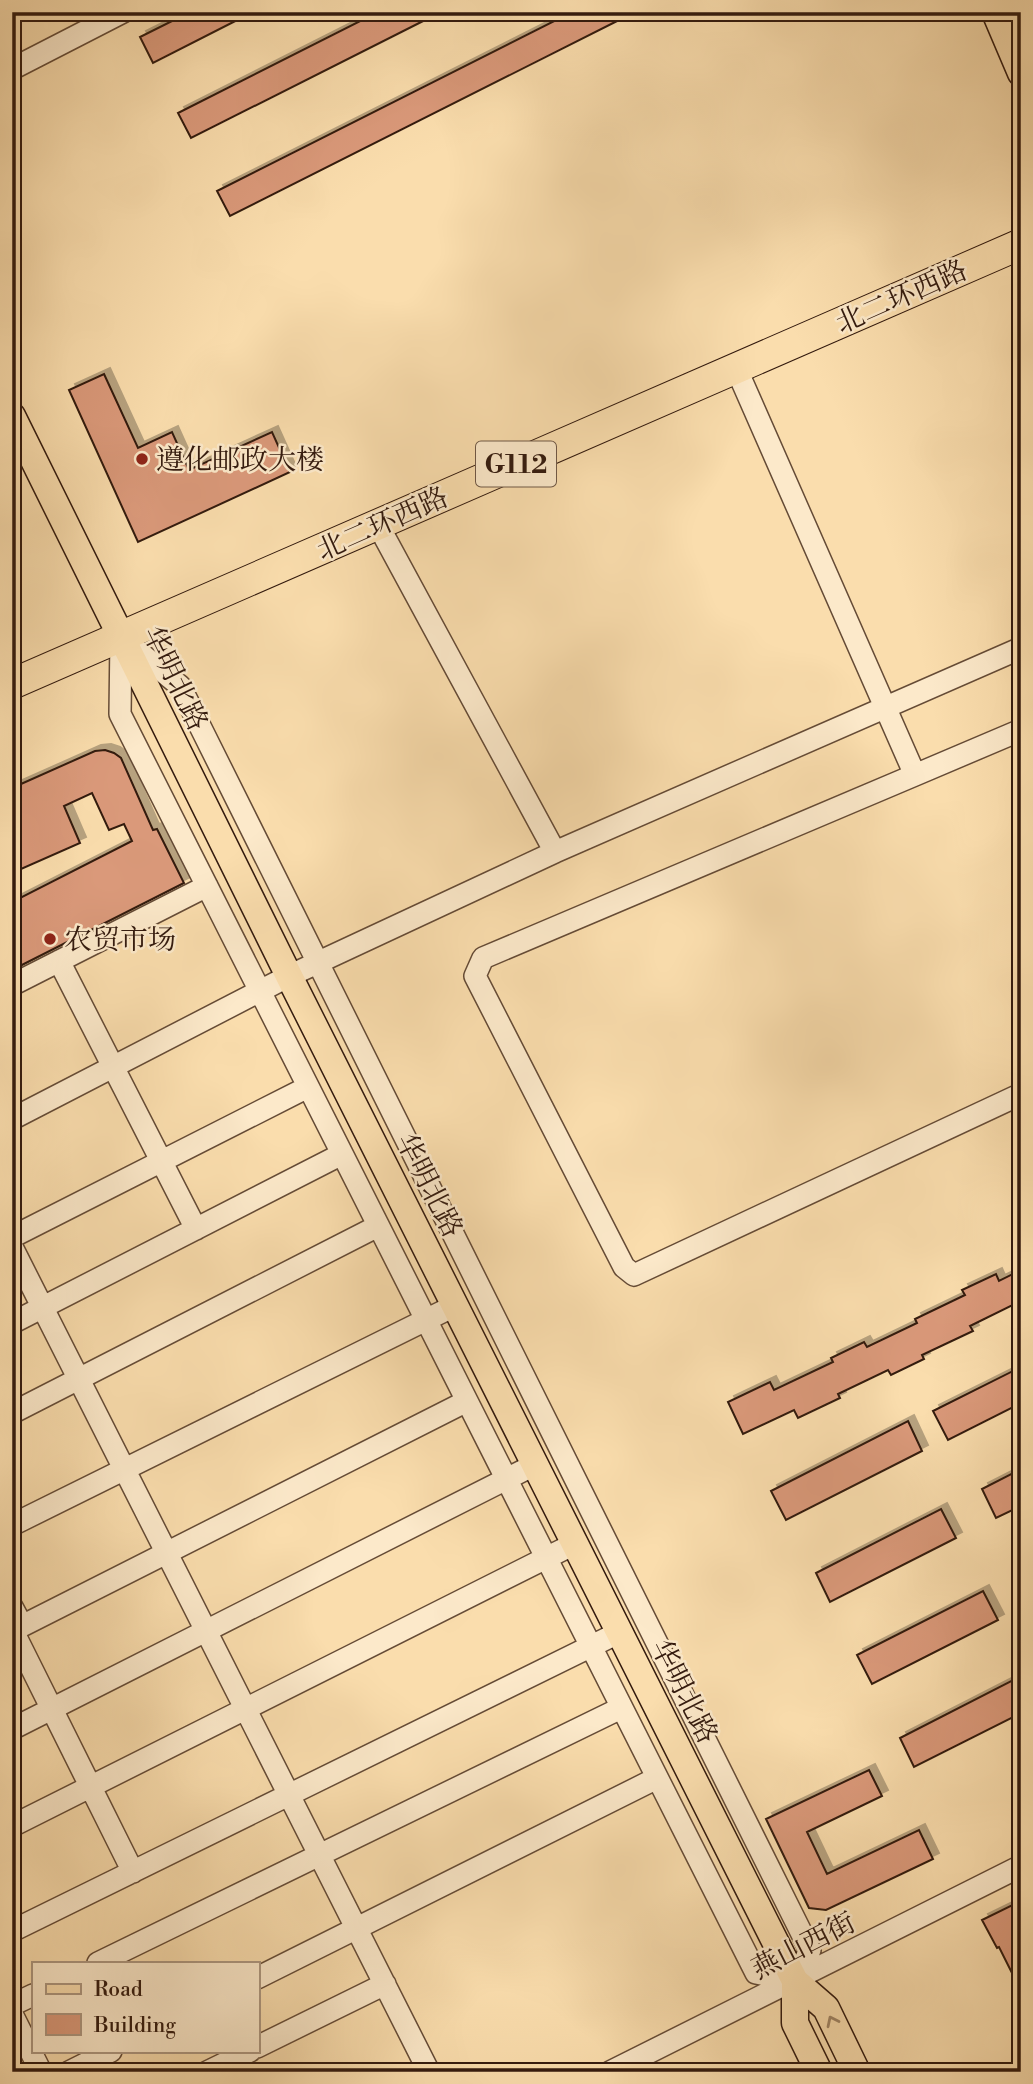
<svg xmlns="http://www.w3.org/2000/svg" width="1033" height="2084" font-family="'Libre Bodoni','Noto Serif SC',serif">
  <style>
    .building { fill: #da997a; stroke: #331a0e; stroke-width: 2; filter: url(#shadow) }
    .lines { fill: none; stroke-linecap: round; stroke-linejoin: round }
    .minor-casing { stroke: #654b36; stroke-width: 24 }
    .major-casing { stroke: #331a0e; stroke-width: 29 }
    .highway-casing { stroke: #331a0e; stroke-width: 32 }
    .minor { stroke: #fce9ca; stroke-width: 21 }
    .major { stroke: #faddad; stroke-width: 26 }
    .highway { stroke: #faddad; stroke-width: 30 }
    .oneway { stroke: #a08565 }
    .poi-dot { fill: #8f2418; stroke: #fce9ca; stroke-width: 2.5 }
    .labels { text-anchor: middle; stroke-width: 5; stroke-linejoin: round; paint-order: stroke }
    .shield { fill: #fce9ca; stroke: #6f5846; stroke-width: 2 }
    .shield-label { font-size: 26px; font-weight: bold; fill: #331a0e }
    .street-label { font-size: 28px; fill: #331a0e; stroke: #fce9ca }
    .poi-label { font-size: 28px; fill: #331a0e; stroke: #fce9ca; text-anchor: start }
  </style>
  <defs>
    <filter id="shadow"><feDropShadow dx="6" dy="-6" stdDeviation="0" flood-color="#0004"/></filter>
  </defs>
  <rect width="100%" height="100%" fill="#faddad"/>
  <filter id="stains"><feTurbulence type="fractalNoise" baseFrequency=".00286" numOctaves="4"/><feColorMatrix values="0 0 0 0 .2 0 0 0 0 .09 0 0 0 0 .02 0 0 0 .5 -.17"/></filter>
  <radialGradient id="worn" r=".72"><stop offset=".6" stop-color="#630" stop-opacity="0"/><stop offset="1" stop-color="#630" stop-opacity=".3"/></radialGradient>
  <path class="building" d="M190 12H253L153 63 140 37Z
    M378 12H441L191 138 178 113Z
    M572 12H635L230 216 217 191Z
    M104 374 138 448 172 432 189 470 272 432 290 472 138 542 69 390Z
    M105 750 114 753 121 758 153 830 157 829 184 883 12 970V902L132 841 124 824 109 830 92 793 64 806 80 843 12 873V788L95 751Z
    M1021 1270V1301L970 1326 973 1331 922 1355 924 1359 891 1375 888 1370 838 1394 840 1398 798 1418 794 1410 743 1434 728 1402 770 1382 774 1390 833 1362 831 1358 864 1342 867 1347 917 1323 915 1319 965 1295 962 1290 996 1274 999 1281Z
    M1021 1367V1403L948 1440 933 1411Z
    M908 1421 922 1451 786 1520 771 1491Z
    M1021 1469V1506L996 1518 982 1489Z
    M941 1509 956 1538 830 1602 816 1573Z
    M983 1591 998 1620 872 1684 857 1655Z
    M1021 1676V1713L914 1767 900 1738Z
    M869 1770 882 1796 807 1832 827 1874 919 1830 933 1859 826 1910 809 1908 766 1819Z
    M1021 1901V1991L999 1947 997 1948 982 1920Z"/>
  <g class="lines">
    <g class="minor-casing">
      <path id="minor" d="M12 69 123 12
        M736 368 915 775 483 958 475 976 624 1267 634 1275 1021 1094
        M378 525 555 852
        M121 637 180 686 810 1950 795 1981 756 1973 120 714Z
        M915 775 1021 730
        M59 961 196 1229
        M12 985 207 886
        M12 1119 289 976 555 852 1021 648
        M12 1237 308 1087
        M12 1247 429 2072
        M12 1323 342 1154
        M12 1413 378 1226
        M12 1525 456 1305
        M12 1607 19 1620 13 1631 133 1872
        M12 1631 467 1401
        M12 1729 536 1464
        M12 1826 576 1543
        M12 1931 620 1632
        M98 1963 621 1708
        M257 1978 657 1778
        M12 2005 33 1995
        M12 2014 41 2072
        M257 2047 385 1984
        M69 2072 111 2051
        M207 2072 250 2051
        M610 2072 1021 1866"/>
    </g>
    <g class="major-casing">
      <path id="major" d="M995 12 1021 73
        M12 416 289 976 795 1981 826 2008 857 2072
        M795 1981V2023L819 2072"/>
    </g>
    <g class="highway-casing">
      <path id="highway" d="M12 684 1021 244"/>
    </g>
    <use href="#minor" class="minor"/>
    <use href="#major" class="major"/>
    <use href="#highway" class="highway"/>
  </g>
  <defs><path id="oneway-chevron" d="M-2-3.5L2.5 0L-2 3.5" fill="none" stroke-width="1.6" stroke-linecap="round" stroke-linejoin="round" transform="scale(1.75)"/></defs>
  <use class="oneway" href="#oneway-chevron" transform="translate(832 2021) rotate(-116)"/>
  <g class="poi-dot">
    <circle cx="142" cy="459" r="7"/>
    <circle cx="50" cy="939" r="7"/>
  </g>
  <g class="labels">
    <rect class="shield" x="476" y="441.5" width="80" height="45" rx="5"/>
    <g class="shield-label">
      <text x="516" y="473">G112</text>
    </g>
    <g class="street-label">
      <text transform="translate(901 296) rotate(-24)" y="10">北二环西路</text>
      <text transform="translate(382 523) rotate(-24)" y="10">北二环西路</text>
      <text transform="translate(176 678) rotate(64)" y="10">华明北路</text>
      <text transform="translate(430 1185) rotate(63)" y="10">华明北路</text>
      <text transform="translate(685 1691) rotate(63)" y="10">华明北路</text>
      <text transform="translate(803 1945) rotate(-27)" y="10">燕山西街</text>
    </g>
    <g class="poi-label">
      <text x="156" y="469">遵化邮政大楼</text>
      <text x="64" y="949">农贸市场</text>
    </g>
  </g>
  <rect width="1033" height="2084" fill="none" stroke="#faddad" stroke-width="42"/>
  <rect x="14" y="14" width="1005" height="2056" fill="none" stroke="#331a0e" stroke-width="3.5"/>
  <rect x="21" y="21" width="991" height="2042" fill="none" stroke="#331a0e" stroke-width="2"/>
  <rect x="32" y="1962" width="228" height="91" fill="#fce9ca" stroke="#ac967f" stroke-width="2"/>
  <rect x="46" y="1984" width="35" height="10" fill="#faddad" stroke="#ac967f" stroke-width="2"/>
  <text x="94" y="1996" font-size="21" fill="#331a0e">Road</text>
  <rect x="46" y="2014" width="35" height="21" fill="#da997a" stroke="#ac967f" stroke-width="2"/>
  <text x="94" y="2032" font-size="21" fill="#331a0e">Building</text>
  <rect width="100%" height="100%" filter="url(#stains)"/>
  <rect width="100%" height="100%" fill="url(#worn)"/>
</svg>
